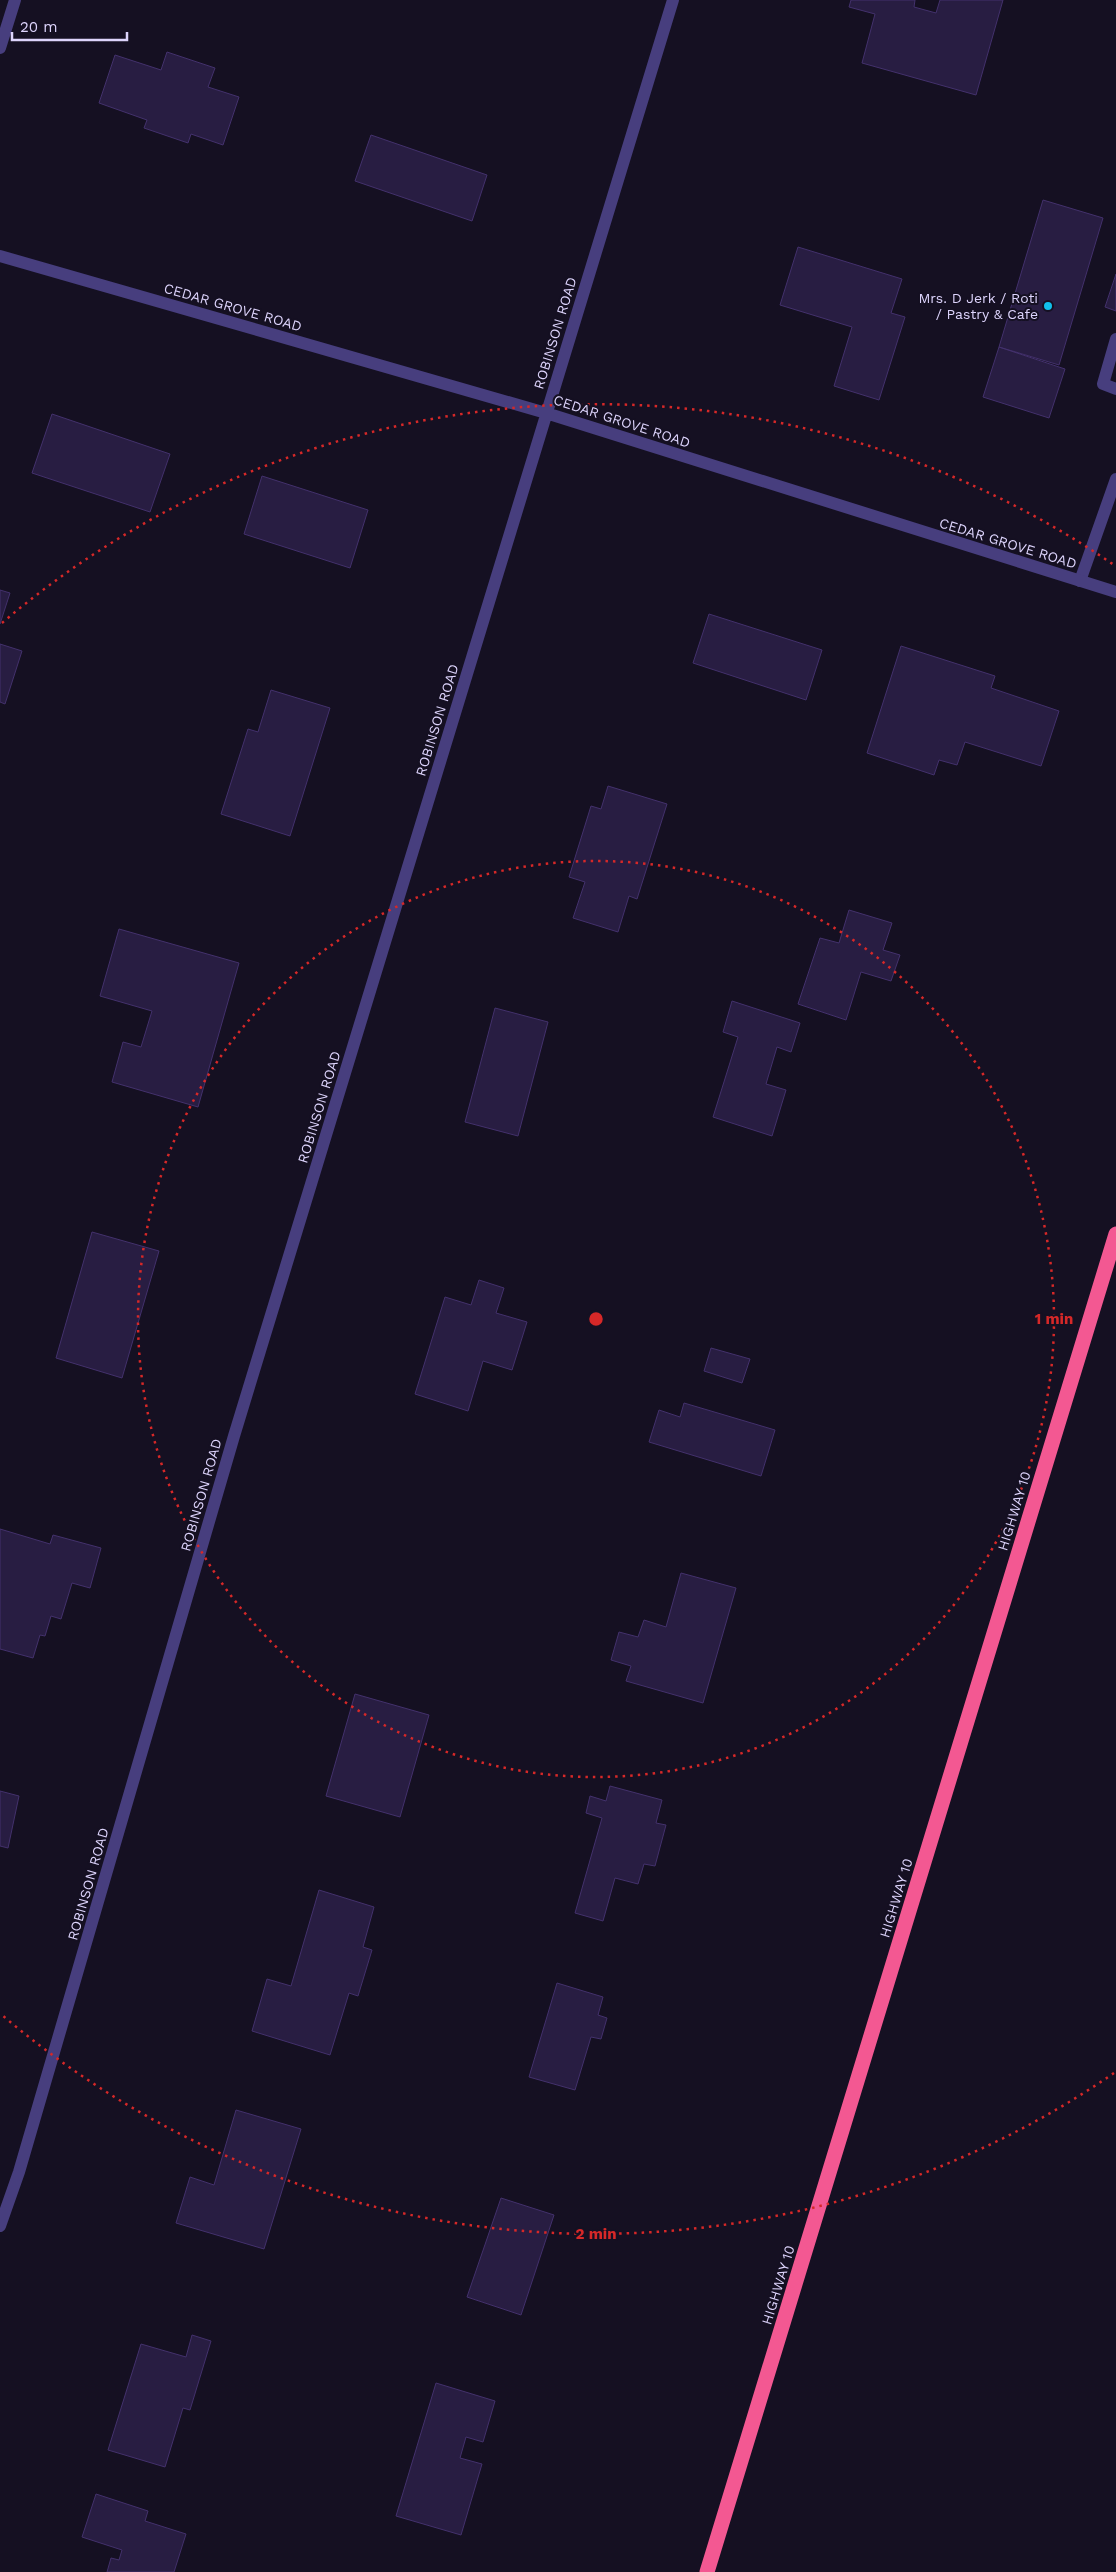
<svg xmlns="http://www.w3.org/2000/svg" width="1116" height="2572" font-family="'Work Sans',sans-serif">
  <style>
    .building { fill: #281d42; stroke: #43316c }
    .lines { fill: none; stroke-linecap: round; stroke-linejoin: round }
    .lane { stroke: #473e7e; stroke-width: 12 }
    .street { stroke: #473e7e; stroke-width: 12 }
    .highway { stroke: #f35892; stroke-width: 15 }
    .ring { fill: none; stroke: #d62828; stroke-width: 2.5; stroke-dasharray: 2.5 5 }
    .poi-dot { fill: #11bfeb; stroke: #151022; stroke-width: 2 }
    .labels { text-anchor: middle; stroke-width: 4; stroke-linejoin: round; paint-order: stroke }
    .poi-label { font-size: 14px; fill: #ddd4fc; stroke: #151022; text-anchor: end }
    .street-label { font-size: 14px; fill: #ddd4fc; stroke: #151022 }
    .centre { fill: #d62828; stroke: #151022; stroke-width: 2.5 }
    .ring-label { font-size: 15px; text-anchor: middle; font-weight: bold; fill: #d62828; stroke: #151022; stroke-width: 4; stroke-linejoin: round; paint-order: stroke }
  </style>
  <rect width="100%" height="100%" fill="#151022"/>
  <path class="building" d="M851 0H915L914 7 936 13 940 0H1003L976 95 862 63 875 14 849 7Z
    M167 52 215 68 208 87 239 97 223 145 191 134 188 143 144 128 147 120 99 103 115 55 161 70Z
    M371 135 487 175 472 221 355 181Z
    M1043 200 1103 218 1059 365 999 347Z
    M798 247 902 279 891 313 905 317 879 400 834 386 852 327 780 305Z
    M1116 274V311L1105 307Z
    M999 347 1065 369 1049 418 983 397Z
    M52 414 170 454 150 512 32 473Z
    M262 476 368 510 350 568 244 534Z
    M0 590 10 593 0 624Z
    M709 614 822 650 806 700 693 663Z
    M0 644 22 651 5 704 0 702Z
    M901 646 995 676 991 688 1059 711 1041 766 965 742 957 765 939 760 934 775 867 753Z
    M271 690 330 708 290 836 221 814 248 729 258 732Z
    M608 786 667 804 637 899 629 896 618 932 573 918 585 882 569 877 591 806 601 809Z
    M849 910 892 923 883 950 900 955 891 981 861 972 846 1020 798 1004 820 938 839 943Z
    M119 929 239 963 198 1107 112 1082 123 1042 141 1047 152 1011 100 996Z
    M732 1001 800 1023 791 1052 777 1047 766 1084 786 1090 772 1136 713 1117 738 1037 723 1032Z
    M495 1008 548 1022 518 1136 465 1122Z
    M92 1232 159 1251 122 1378 56 1358Z
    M479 1280 504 1288 496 1313 527 1322 512 1370 483 1361 468 1411 415 1394 445 1297 471 1305Z
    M711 1348 750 1359 742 1383 704 1371Z
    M684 1403 775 1430 761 1476 649 1442 659 1410 680 1417Z
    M0 1529 50 1544 53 1535 101 1548 90 1588 72 1583 61 1619 51 1616 45 1636 40 1635 33 1658 0 1649Z
    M681 1573 736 1588 703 1703 626 1681 631 1666 611 1660 619 1632 638 1637 644 1620 666 1627Z
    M355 1694 429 1715 400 1817 326 1796Z
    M610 1786 662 1800 656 1823 666 1825 655 1866 644 1864 638 1884 615 1878 603 1921 575 1913 602 1818 586 1813 590 1796 606 1801Z
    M0 1791 19 1796 8 1848 0 1846Z
    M319 1890 374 1907 363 1947 372 1950 358 1996 349 1993 330 2055 252 2031 267 1979 291 1986Z
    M557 1983 603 1997 598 2015 607 2018 601 2039 591 2037 575 2090 529 2077Z
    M236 2110 301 2129 264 2249 176 2223 190 2177 214 2185Z
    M501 2198 554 2215 521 2315 467 2297Z
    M192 2335 211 2341 190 2410 183 2408 165 2467 108 2450 141 2344 186 2357Z
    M436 2383 495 2401 483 2442 466 2437 460 2458 482 2464 461 2535 396 2516Z
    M96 2494 148 2511 145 2521 186 2534 174 2572H107L111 2558 119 2560 122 2550 82 2537Z"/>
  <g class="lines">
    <path class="lane" d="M1116 339 1103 384 1116 389
      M1080 581 1116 479"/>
    <path class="street" d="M0 48 15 0
      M0 256 546 413 1116 592
      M0 2226 19 2172 234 1436 673 0"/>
    <path class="highway" d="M707 2572 1116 1234"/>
  </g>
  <g class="ring">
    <circle cx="596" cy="1319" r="458"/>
    <path d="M1114 2073A915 915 0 0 1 2 2015M2 623A915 915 0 0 1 1114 565"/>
  </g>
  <circle class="poi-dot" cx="1048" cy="306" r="5"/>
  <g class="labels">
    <g class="poi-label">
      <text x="1038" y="303">Mrs. D Jerk / Roti<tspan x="1038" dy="16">/ Pastry &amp; Cafe</tspan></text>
    </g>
    <g class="street-label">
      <text transform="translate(233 307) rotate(16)" y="5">CEDAR GROVE ROAD</text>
      <text transform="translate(555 333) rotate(-73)" y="5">ROBINSON ROAD</text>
      <text transform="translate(622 421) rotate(18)" y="5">CEDAR GROVE ROAD</text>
      <text transform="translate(1008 543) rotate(17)" y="5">CEDAR GROVE ROAD</text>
      <text transform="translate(437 720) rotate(-73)" y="5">ROBINSON ROAD</text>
      <text transform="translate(319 1107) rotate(-73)" y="5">ROBINSON ROAD</text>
      <text transform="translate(201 1495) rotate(-74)" y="5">ROBINSON ROAD</text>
      <text transform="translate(1014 1511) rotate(-73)" y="5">HIGHWAY 10</text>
      <text transform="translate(88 1884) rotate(-74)" y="5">ROBINSON ROAD</text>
      <text transform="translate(896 1898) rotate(-73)" y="5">HIGHWAY 10</text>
      <text transform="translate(778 2285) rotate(-73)" y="5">HIGHWAY 10</text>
    </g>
  </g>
  <circle cx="596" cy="1319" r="8" class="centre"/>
  <g class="ring-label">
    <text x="1054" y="1324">1 min</text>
    <text x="596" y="2239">2 min</text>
  </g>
  <path d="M12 32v8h115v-8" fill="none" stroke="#ddd4fc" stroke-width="2.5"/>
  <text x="20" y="32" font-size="15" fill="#ddd4fc" stroke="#151022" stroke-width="4" paint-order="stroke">20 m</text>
</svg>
